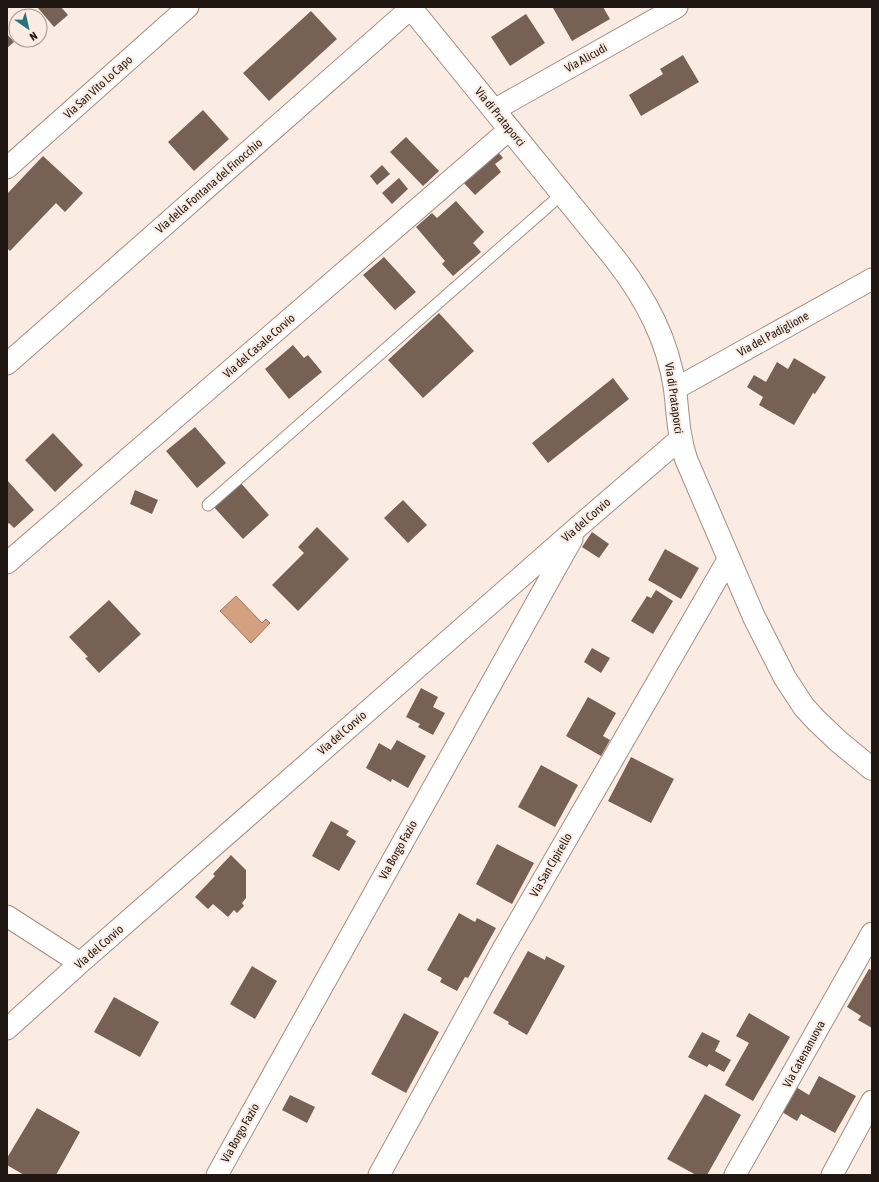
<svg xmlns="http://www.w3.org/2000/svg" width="879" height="1182" font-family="'Asap Condensed',sans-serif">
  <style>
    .water { fill: #d3a080; stroke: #9d775f }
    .building { fill: #766154 }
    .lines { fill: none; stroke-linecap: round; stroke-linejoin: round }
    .service-casing { stroke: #a58e80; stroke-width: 13 }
    .minor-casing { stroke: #a58e80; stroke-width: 23 }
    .tertiary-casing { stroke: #a58e80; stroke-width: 24 }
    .service { stroke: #fff; stroke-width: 11 }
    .minor { stroke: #fff; stroke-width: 21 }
    .tertiary { stroke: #fff; stroke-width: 22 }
    .labels { text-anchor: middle; stroke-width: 4; stroke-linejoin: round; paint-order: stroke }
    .street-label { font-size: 12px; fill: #201712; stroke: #fbece3 }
  </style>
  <rect width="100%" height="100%" fill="#fbece3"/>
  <path class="water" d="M236 596 262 623 266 619 270 623 251 643 220 611Z"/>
  <path class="building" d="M39 7H61L68 15 54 27 38 8Z
    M556 7H603L610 19 572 41 553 8Z
    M311 11 337 39 269 101 243 73Z
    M526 14 545 43 510 66 491 37Z
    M7 34 14 42 7 48Z
    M683 55 699 82 641 116 629 95 663 74 660 69Z
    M203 110 229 139 194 171 168 142Z
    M406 137 439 171 423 186 390 152Z
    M498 152 503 158 495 164 501 172 475 195 463 182Z
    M43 156 83 193 65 212 56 203 10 251 7 248V194Z
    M382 165 390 174 377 185 370 176Z
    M399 178 408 189 392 204 382 193Z
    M456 201 484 232 473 243 481 252 453 276 442 264 445 261 416 227 432 213 437 218Z
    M384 257 416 292 395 310 363 275Z
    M439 313 474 351 423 398 388 360Z
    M293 345 304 358 308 355 322 372 289 399 265 369Z
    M794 358 826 377 815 394 813 393 794 425 759 405 763 397 747 387 754 375 766 382 777 362 788 369Z
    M613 378 629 399 548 463 532 443Z
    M195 427 226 463 197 488 166 451Z
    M53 433 83 465 55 492 25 460Z
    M7 480 34 510 14 528 9 523 7 525Z
    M240 482 269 515 243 539 213 506Z
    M135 490 158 500 152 514 130 504Z
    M403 500 427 525 408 543 384 518Z
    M317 527 349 559 298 611 272 585 304 553 298 547Z
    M592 532 609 544 599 558 582 547Z
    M665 549 699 568 681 599 648 580Z
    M656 590 673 601 653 634 631 621 647 596 651 598Z
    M109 600 141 634 99 673 85 658 88 657 69 637Z
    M592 648 610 658 601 673 584 662Z
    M421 688 438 697 433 707 445 713 433 735 418 727 420 724 406 717Z
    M588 697 616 713 603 736 610 740 601 756 566 736Z
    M397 740 426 756 408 788 392 779 391 782 366 768 379 743 391 750Z
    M631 757 674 779 651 823 608 801Z
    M541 765 578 785 555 827 518 807Z
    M331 821 349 831 346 835 356 841 339 871 312 856Z
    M497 844 534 863 512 904 476 884Z
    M231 855 246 870V898L242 903 244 906 237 913 234 910 228 917 213 904 208 909 195 897 215 876 213 874Z
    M459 913 475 922 477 918 496 928 468 978 465 977 457 991 440 982 442 978 427 970Z
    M528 951 545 960 546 956 565 966 527 1035 508 1024 509 1022 493 1013Z
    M252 966 277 981 255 1019 230 1004Z
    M869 969 872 970V1028L858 1020 861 1016 847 1007Z
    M114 997 159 1022 140 1057 94 1032Z
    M404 1013 439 1032 406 1093 371 1074Z
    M749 1013 790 1037 753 1101 725 1085 749 1043 736 1036Z
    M702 1032 720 1041 715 1051 731 1060 724 1072 709 1064 707 1067 688 1057Z
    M819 1076 856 1096 835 1133 801 1114 797 1121 777 1109 791 1084 809 1095Z
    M705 1094 741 1115 707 1175H696L667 1159Z
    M290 1095 315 1107 307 1123 282 1110Z
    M37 1108 80 1132 56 1175H24L7 1165V1158Z"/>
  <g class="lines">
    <g class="service-casing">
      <path id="service" d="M208 505 562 194"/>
    </g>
    <g class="minor-casing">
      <path id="minor" d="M494 110 677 7
        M7 168 188 7
        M7 364 411 8
        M675 389 872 279
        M7 563 510 129
        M7 916 80 963
        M7 1029 80 963 579 526 680 439
        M217 1175 572 539
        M379 1175 503 949 729 558
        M735 1175 872 933
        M832 1175 872 1101"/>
    </g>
    <g class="tertiary-casing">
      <path id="tertiary" d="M410 7 616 260C646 299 668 340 675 389 678 414 678 434 686 459L754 617 785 678 804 707 816 720 838 741 872 769"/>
    </g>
    <use href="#service" class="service"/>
    <use href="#minor" class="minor"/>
    <use href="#tertiary" class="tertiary"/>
  </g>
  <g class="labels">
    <g class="street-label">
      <text transform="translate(586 58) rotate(-29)" y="4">Via Alicudi</text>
      <text transform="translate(98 87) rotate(-42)" y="4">Via San Vito Lo Capo</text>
      <text transform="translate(500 117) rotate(51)" y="4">Via di Prataporci</text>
      <text transform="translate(209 186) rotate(-41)" y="4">Via della Fontana del Finocchio</text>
      <text transform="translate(773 334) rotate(-29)" y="4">Via del Padiglione</text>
      <text transform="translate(259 346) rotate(-41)" y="4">Via del Casale Corvio</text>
      <text transform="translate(674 398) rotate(82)" y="4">Via di Prataporci</text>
      <text transform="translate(586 520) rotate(-41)" y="4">Via del Corvio</text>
      <text transform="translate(342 733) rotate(-41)" y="4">Via del Corvio</text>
      <text transform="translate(398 850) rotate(-61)" y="4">Via Borgo Fazio</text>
      <text transform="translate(551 865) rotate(-60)" y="4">Via San Cipirello</text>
      <text transform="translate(99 947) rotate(-41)" y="4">Via del Corvio</text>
      <text transform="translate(804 1054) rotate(-61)" y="4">Via Catenanuova</text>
      <text transform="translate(240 1133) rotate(-61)" y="4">Via Borgo Fazio</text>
    </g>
  </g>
  <rect width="879" height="1182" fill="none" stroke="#201712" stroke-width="16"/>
  <g transform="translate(28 28) rotate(146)"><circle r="19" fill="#fbece3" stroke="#a3978f"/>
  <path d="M0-3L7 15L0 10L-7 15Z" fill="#287279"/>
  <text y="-6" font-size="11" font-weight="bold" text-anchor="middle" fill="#201712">N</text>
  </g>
</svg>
